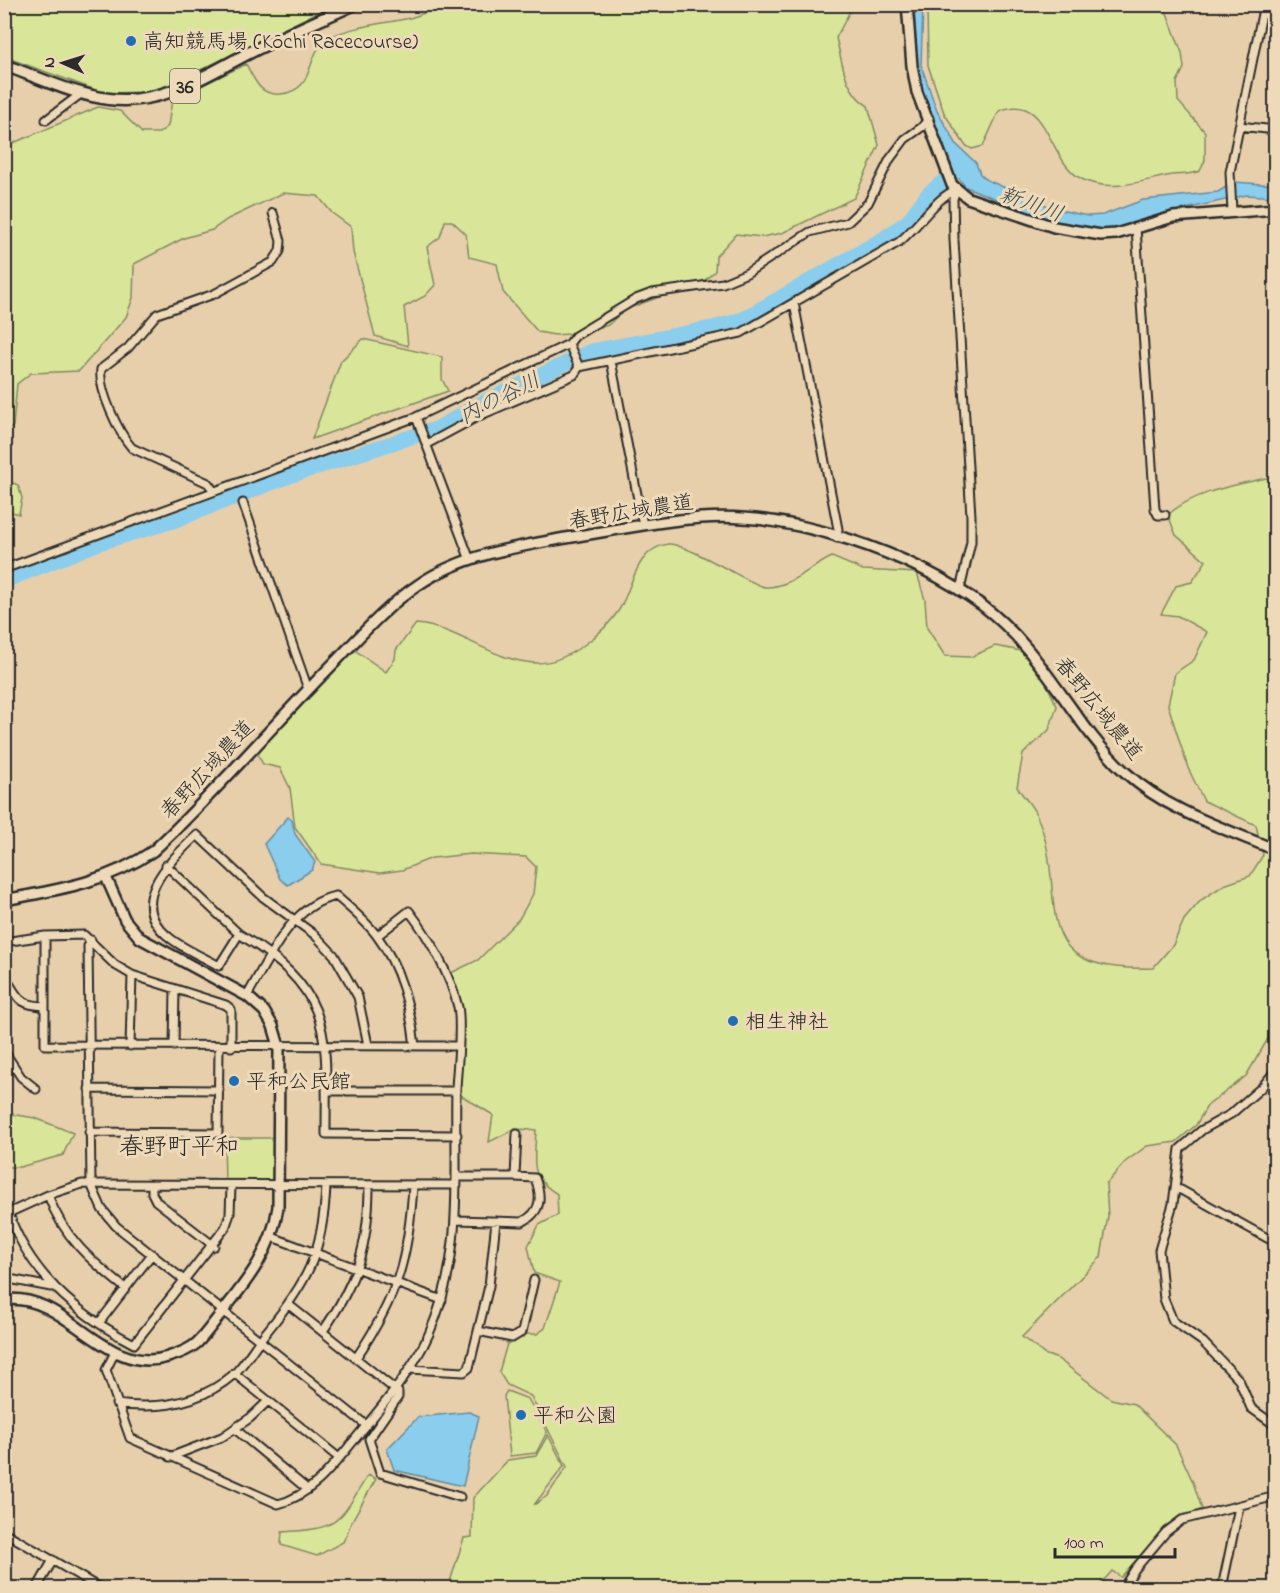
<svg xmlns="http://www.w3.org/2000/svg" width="1280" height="1593" font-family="'Indie Flower','Klee One',sans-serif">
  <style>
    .green { fill: #d9e699; stroke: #828862; stroke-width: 1.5 }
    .water { fill: #8bcdec; stroke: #658c9f; stroke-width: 1.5 }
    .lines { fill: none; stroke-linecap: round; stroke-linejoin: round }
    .river { stroke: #8bcdec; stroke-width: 15 }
    .street-casing { stroke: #2b2b2b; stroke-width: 11 }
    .secondary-casing { stroke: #2b2b2b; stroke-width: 14 }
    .primary-casing { stroke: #2b2b2b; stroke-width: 15 }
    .street { stroke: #eedab8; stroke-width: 7 }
    .secondary { stroke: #eedab8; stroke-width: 9 }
    .primary { stroke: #eedab8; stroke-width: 10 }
    .poi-dot { fill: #1f6fb2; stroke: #eedab8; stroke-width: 2 }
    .labels { text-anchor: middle; stroke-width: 6; stroke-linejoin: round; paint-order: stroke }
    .shield { fill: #eedab8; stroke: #666055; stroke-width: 1.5 }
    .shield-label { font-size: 20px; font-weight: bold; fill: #2b2b2b }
    .poi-label { font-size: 21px; fill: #2b2b2b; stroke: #eedab8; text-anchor: start }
    .street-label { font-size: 21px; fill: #2b2b2b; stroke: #eedab8 }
    .water-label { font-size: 22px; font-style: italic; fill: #3e4b52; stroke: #eedab8 }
    .quarter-label { font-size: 24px; fill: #2b2b2b; stroke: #eedab8 }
  </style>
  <rect width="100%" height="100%" fill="#e8cfab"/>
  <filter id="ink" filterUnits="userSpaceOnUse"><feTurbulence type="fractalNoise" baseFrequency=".0167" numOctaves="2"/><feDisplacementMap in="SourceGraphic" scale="12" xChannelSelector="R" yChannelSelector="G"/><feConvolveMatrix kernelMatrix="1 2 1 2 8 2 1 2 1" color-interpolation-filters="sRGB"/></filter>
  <g filter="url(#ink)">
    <path class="green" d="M5 5H332L174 83 147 92 104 93 5 57Z
      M449 5H853L836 38C843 64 844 91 868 106L879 145 854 198 782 233 762 237 736 234 716 256 715 271 705 280 624 310 608 325 581 333 555 335 538 332 503 292 497 264 469 257 466 234 452 221H445L440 237 427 247 435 285 425 296 404 307 408 346 375 336 353 252 351 227 332 213 318 196 283 193 228 219 212 230 184 238 134 264 133 298 126 317 79 371 31 373 17 384 13 426 5 434 4 147 98 107 120 111 142 133H159L168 126 172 100 246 64C255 81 260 96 281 94 318 90 303 54 329 38 346 27 389 23 410 18 423 14 435 8 449 5Z
      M927 5H1164L1182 53 1184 68 1177 82 1178 101 1205 132V160L1200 171C1190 175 1182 174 1172 175 1144 180 1115 192 1086 181 1046 166 1051 89 999 111L983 146 972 149 965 145 944 113 928 65Z
      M363 339 442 357V379L448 391 312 439 341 361Z
      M1275 476V1027L1246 1076 1207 1106 1196 1125 1176 1142 1147 1146 1125 1162 1106 1184 1108 1216 1101 1257 1022 1337 1044 1354 1058 1359 1111 1399 1134 1404 1176 1445 1193 1482 1202 1509C1166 1523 1146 1549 1121 1577L1112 1571 1097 1588H448L464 1538 472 1537 473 1498 508 1460 536 1456 548 1435 564 1466 534 1505 547 1496 567 1467 531 1396 507 1385 499 1372 507 1344 524 1334H537L545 1328 560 1282 534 1273 528 1246 539 1225 558 1215 557 1194C528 1176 535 1162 536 1130L515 1129 489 1142 493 1115 459 1094 462 1007 451 973 478 960 519 919 533 894 536 867 526 857 471 854 432 858 402 870 380 873 321 864 295 827 290 788 280 768 263 764 258 755 277 724 293 712 314 685 353 649 386 672 395 659 396 650 416 624C459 627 492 662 537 663 567 663 603 634 619 610 633 587 635 549 668 544 681 542 733 573 750 581 755 583 761 587 766 587 791 587 810 567 832 557L863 570 917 573 925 600 927 628 945 656 971 657 995 646 1021 651 1039 669 1057 706 1049 730 1023 754 1017 787C1023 796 1031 804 1036 814 1073 892 1015 974 1153 968L1173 945 1184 920 1201 900 1224 885 1250 876 1263 855 1256 825 1204 801 1188 768 1168 705 1175 673 1194 660 1207 632 1178 616 1161 614 1176 586 1192 582 1206 561 1176 535 1168 515C1195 490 1241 484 1275 476Z
      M4 479 18 485 22 498 19 514 5 510Z
      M5 1113 35 1118 73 1133 63 1155 20 1167H5Z
      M224 1138H274V1182H225Z
      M507 1391 528 1399 547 1432 536 1453 510 1456 504 1396Z
      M368 1475 376 1479 354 1517 343 1542 317 1556 281 1545 282 1532C341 1529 338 1523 368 1475Z"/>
    <path class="water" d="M914 5H923L921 65 937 111 957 145 976 163 980 174 987 180 1055 209 1088 216 1103 215 1143 200 1218 192 1234 182 1275 185V197L1247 195 1159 215 1116 229 1094 230 1051 221 966 187C950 174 917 87 915 65 913 45 916 24 914 5Z
      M288 817 292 820 295 834 315 862 312 870 288 885 280 879 264 844Z
      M469 1412 479 1416 463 1486 394 1470 387 1449 418 1417Z"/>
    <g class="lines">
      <path class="river" d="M4 581 99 543 173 521 292 475 436 429 482 403 591 351 717 327 743 319 883 239 908 221 928 194 962 166"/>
      <g class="street-casing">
        <path id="street" d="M1262 14 1276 15
          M46 120 82 93
          M1239 126 1276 130
          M956 190 953 199 954 240 971 516V542L960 590
          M1232 211 1230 172 1264 4
          M1136 228 1155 509 1158 515H1165
          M794 303 838 529 837 538
          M569 344 579 367
          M611 361 643 525
          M416 417 470 560
          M427 444 479 416 574 375 579 367 741 333 899 242C918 227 937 196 956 190
          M213 490 208 483 132 448C118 432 98 389 101 369L128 348 157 314 214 294 273 262 280 251 281 241 273 213
          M243 503 308 689
          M4 569 416 417 569 344 575 336 636 299 652 293 723 283 747 273 810 232 848 222 868 203 890 159 905 139 922 127 929 118
          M166 865 239 934 219 966C203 957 184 949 170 938 124 903 170 861 197 835L263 897 315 935 334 955 358 997 368 1045
          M239 934C335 992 326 1033 326 1134L457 1135
          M91 940 88 946 91 1184 102 1209 116 1226 366 1425
          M4 942 45 936
          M4 975C18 997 17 1005 45 1006V1045L458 1046
          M247 996C269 959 290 905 336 896 350 908 366 921 377 936 400 966 411 1009 415 1046
          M45 1006V936L84 935 115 965 132 975 226 1005 231 1009V1047
          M130 1046 132 975
          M174 1046 175 989
          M4 1051 21 1077 36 1089
          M1276 1070 1261 1088 1231 1114 1202 1130 1180 1149 1173 1204 1159 1250 1164 1299 1173 1321 1203 1342 1239 1380 1251 1408 1276 1426
          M89 1089 219 1090
          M326 1091H456
          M89 1132 218 1133 219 1047
          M457 1177H515L517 1134
          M152 1185V1193L156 1201 214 1246
          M1175 1189 1181 1190 1276 1243
          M48 1195C63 1237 91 1261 125 1288
          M9 1214C30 1275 78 1315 134 1344L225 1228 230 1214 231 1186
          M4 1215 48 1195 82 1184 457 1185
          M456 1220 522 1222C542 1212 542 1197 535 1178L515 1177
          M272 1237 442 1300
          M4 1278 51 1287
          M289 1305 398 1392V1397L369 1439 380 1473 460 1497
          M99 1323 152 1254
          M323 1331C357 1282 369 1244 369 1185
          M478 1331 512 1338 522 1332 534 1280
          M115 1352 106 1370 130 1438 278 1504C313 1495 334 1464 356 1438 382 1406 412 1372 429 1334 465 1253 454 1175 456 1089 457 1067 462 1027 458 1007 450 974 429 937 409 911L377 936
          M356 1358C397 1298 409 1258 413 1185
          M409 1369 464 1372 469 1368 489 1286 496 1221
          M234 1373 339 1458
          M116 1404C159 1410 199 1404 233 1375 245 1364 254 1347 264 1335 307 1283 323 1254 326 1186
          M235 1429 307 1489
          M170 1457 222 1437 250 1418 268 1401
          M4 1532 100 1588
          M37 1588 53 1560
          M1123 1588 1135 1569 1166 1532 1182 1520 1276 1496
          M1222 1588 1239 1507"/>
      </g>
      <g class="secondary-casing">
        <path id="secondary" d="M907 4 912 66 917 92 952 185 968 198 1054 227 1101 235 1116 234 1173 217 1276 209
          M4 900C58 890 108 882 153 851 218 791 275 722 338 659 363 633 388 605 418 585 461 555 516 547 566 538 611 531 656 521 701 518 791 511 912 553 983 606 1043 651 1071 722 1125 772 1167 811 1223 828 1276 850
          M4 1300C67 1291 103 1377 168 1357 178 1354 189 1350 197 1343 206 1334 215 1321 223 1311 249 1279 272 1249 278 1207L279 1046 273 1026 264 1011 247 996 140 938 125 920 106 877
          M4 1582 10 1588"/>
      </g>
      <g class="primary-casing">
        <path id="primary" d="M4 65C38 77 74 95 109 99 163 106 205 75 251 52 285 35 320 20 355 4"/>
      </g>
      <use href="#street" class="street"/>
      <use href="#secondary" class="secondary"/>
      <use href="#primary" class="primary"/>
    </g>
  </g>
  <g class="poi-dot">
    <circle cx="131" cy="41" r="6"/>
    <circle cx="733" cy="1021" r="6"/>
    <circle cx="234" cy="1081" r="6"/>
    <circle cx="521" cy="1415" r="6"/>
  </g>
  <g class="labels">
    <rect class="shield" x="170" y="69" width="30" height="34" rx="4.5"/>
    <g class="shield-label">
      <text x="185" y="93">36</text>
    </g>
    <g class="poi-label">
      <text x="143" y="48">高知競馬場 (Kōchi Racecourse)</text>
      <text x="745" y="1028">相生神社</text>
      <text x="246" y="1088">平和公民館</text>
      <text x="533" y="1422">平和公園</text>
    </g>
    <g class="street-label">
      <text transform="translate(631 511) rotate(-9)" y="7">春野広域農道</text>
      <text transform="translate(1099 708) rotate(51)" y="7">春野広域農道</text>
      <text transform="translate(207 769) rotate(-47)" y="7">春野広域農道</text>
    </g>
    <g class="water-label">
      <text transform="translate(1032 203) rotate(20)" y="8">新川川</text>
      <text transform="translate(499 397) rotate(-27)" y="8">内の谷川</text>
    </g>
    <g class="quarter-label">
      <text x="179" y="1154">春野町平和</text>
    </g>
  </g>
  <rect width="1280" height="1593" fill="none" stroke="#eedab8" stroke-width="24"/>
  <rect x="12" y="12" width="1256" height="1569" fill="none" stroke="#2b2b2b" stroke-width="2" filter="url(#ink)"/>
  <g transform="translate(63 63) rotate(273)" stroke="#eedab8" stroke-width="4.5" paint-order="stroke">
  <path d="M0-4.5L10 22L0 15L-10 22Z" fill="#2b2b2b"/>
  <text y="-9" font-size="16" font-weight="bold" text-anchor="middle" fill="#2b2b2b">N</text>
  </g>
  <path d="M1055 1548v9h120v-9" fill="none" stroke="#2b2b2b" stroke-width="3"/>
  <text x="1064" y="1548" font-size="18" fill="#2b2b2b" stroke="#eedab8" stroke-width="4.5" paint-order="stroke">100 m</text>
</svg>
